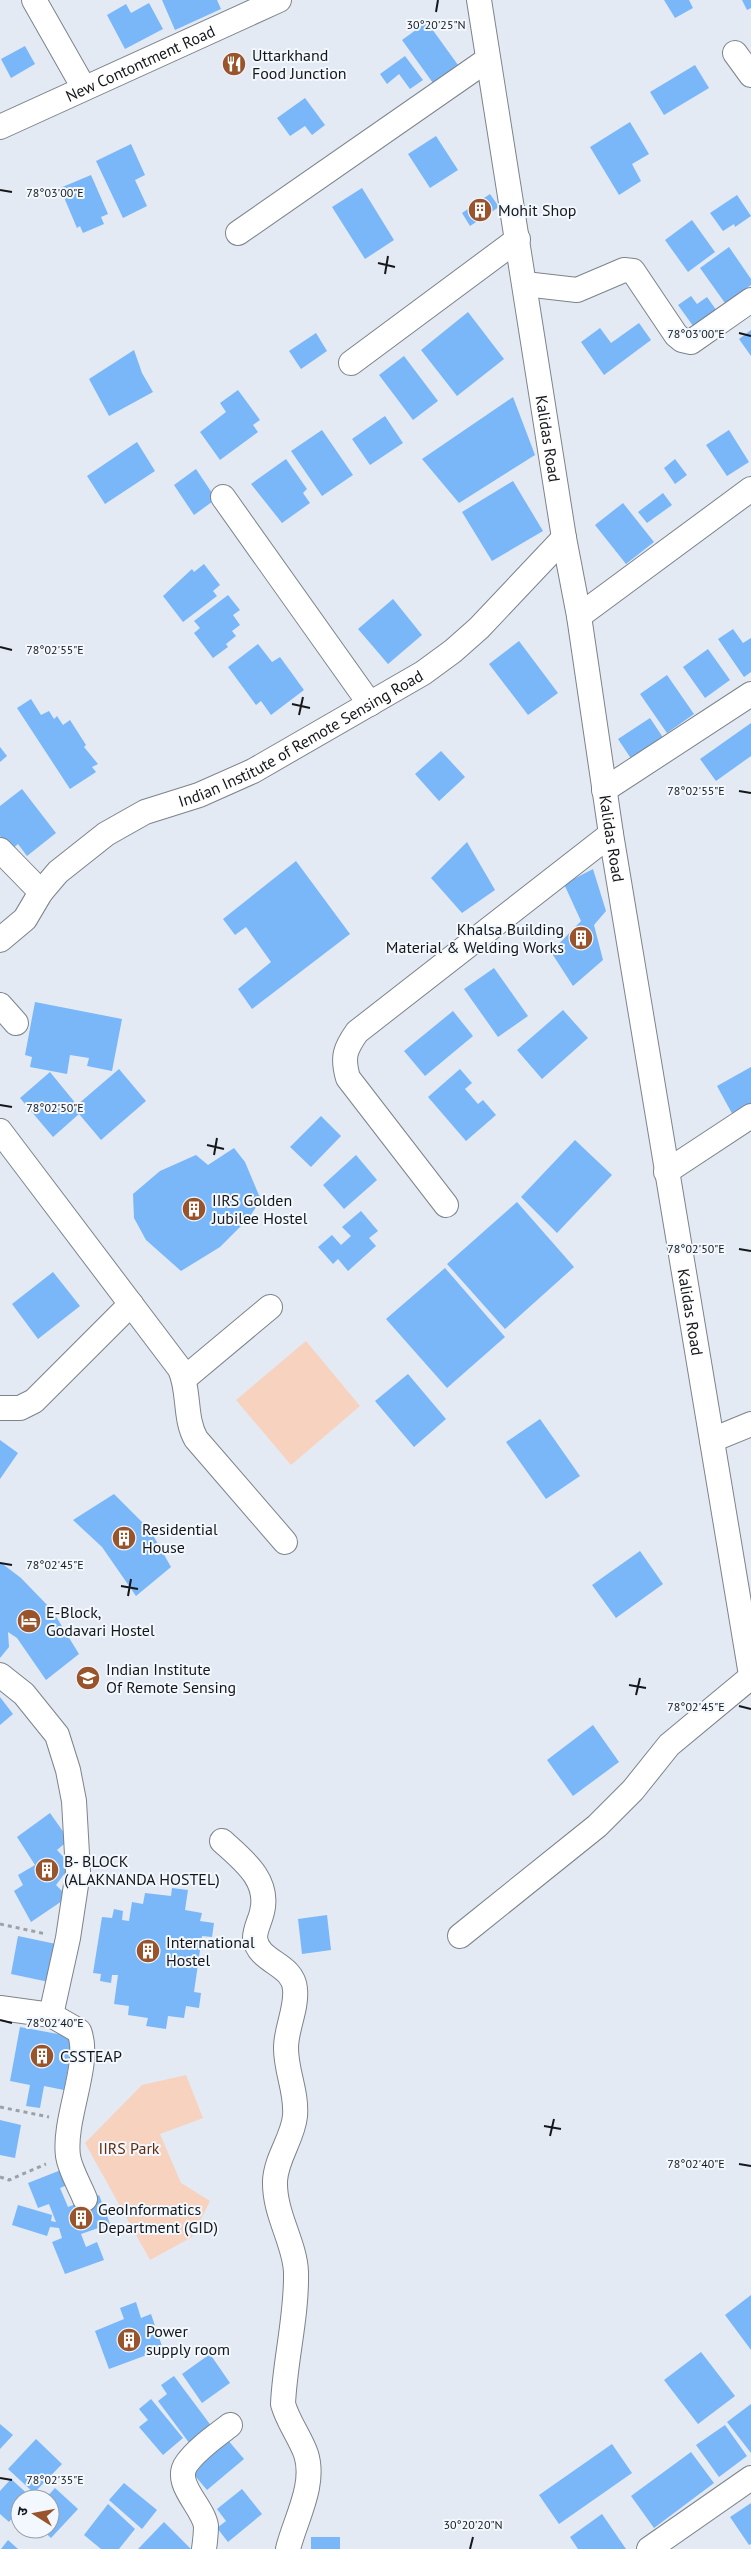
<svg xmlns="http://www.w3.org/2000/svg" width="751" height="2549" font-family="'PT Sans','Noto Sans Devanagari',sans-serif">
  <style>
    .green { fill: #f7d2bf }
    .building { fill: #79b7f9 }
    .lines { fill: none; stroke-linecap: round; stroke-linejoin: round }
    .minor-casing { stroke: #7d838b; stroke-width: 26 }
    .path { stroke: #9ca1a8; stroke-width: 3; stroke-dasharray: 4 4; stroke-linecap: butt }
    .minor { stroke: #fff; stroke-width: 24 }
    .ticks { fill: none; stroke: #15171a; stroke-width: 2 }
    .labels { text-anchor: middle; stroke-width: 4; stroke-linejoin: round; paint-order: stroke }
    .poi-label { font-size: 16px; fill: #15171a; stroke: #f2f8fe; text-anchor: start }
    .street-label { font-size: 16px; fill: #15171a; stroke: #f2f8fe }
    .park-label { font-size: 16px; fill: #612d0c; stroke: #f2f8fe }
    .ticks-label { font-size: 12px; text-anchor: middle; fill: #15171a; stroke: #f2f8fe; stroke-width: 4; stroke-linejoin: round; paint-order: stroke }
  </style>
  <rect width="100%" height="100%" fill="#e3eaf3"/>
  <path class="green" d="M306 1341 360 1406 291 1465 236 1400Z
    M186 2075 203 2118 160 2134 181 2183 210 2201 192 2237 150 2260 85 2143 142 2085Z"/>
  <path class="building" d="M162 0H217L221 9 175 30Z
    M664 0H689L693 8 675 18Z
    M742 0H751V8L747 10Z
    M149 3 163 29 125 49 107 15 126 4 131 13Z
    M427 22 458 65 433 83 402 40Z
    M25 46 35 64 11 78 1 59Z
    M405 56 423 80 410 89 399 74 387 84 380 74Z
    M695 65 709 88 664 115 650 92Z
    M305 98 325 125 312 135 305 126 290 136 277 118Z
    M630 122 649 154 632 164 641 181 619 195 590 147Z
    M436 136 458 170 430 188 408 154Z
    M131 144 145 175 135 180 147 206 123 218 96 161Z
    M91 175 108 214 101 217 104 224 83 233 80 226 77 228 60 188Z
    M362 188 394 240 365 259 332 207Z
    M490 194 499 207 470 226 462 213Z
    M737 195 751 216 735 227 734 224 723 231 710 213Z
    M692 220 715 252 688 272 665 240Z
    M729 247 751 279V285L725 303 700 268Z
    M691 296 697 304 707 297 719 314 696 330 678 305Z
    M468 312 504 359 457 396 421 350Z
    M639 323 651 340 604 375 581 342 600 328 611 343Z
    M751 330V356L739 339Z
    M316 333 327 351 301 369 289 351Z
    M134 350 142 373 153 392 109 416 89 379Z
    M404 356 438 401 413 420 379 375Z
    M238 390 260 420 253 425 258 432 220 460 200 432 226 412 220 403Z
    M513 397 535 455 459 503 422 459Z
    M385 416 403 443 370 465 352 439Z
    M322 430 353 475 322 496 291 451Z
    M729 430 749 462 727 476 706 445Z
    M137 442 155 471 105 504 87 476Z
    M286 459 307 489 303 493 310 503 282 523 251 484Z
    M675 459 687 475 675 484 664 468Z
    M196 469 216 499 194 515 174 485Z
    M513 481 543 531 492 561 462 512Z
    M663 493 672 505 647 523 638 512Z
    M623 503 654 542 626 564 595 525Z
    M204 564 220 585 213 591 217 596 183 622 163 596 192 569 194 572Z
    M228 595 240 610 233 615 240 625 232 631 236 636 226 644 228 647 213 658 194 633 200 628 194 621Z
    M393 599 422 635 388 664 358 629Z
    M733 629 743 643 751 638V672L744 677 718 639Z
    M519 641 558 693 528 715 489 664Z
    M258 644 272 662 280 657 304 690 271 715 261 701 256 705 228 667Z
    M708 649 730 680 705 698 683 667Z
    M667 675 694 714 667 733 640 694Z
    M31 699 41 715 49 711 54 719 57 716 63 725 70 720 86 745 84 747 98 764 92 767 96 772 70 789 17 708Z
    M650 718 666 742 634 763 618 739Z
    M751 723V756L716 781 700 759Z
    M0 747 7 756 0 762Z
    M441 751 465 777 439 801 415 774Z
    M22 789 56 833 27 856 18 844 11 850 0 836V806Z
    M467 842 495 890 462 913 431 878Z
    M296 861 350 934 252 1009 238 989 271 962 246 927 235 935 223 919Z
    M593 869 606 911 594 925 603 960 573 986 551 952 581 921 564 884Z
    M494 968 528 1016 498 1037 464 989Z
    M35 1002 122 1019 112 1071 87 1066 89 1058 70 1055 67 1074 30 1067 32 1057 25 1055Z
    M563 1010 588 1038 542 1079 517 1050Z
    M453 1011 473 1036 425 1076 404 1051Z
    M751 1067V1108L734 1117 717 1086Z
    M119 1069 146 1101 101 1140 79 1114 53 1137 20 1098 50 1072 77 1105Z
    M460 1069 472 1083 465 1089 478 1104 483 1100 496 1115 466 1141 428 1097Z
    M321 1116 341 1136 311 1167 290 1147Z
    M575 1140 612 1175 557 1233 521 1197Z
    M234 1148 245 1162 261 1200 248 1219 220 1247 181 1271 146 1240 134 1218 133 1194 160 1171 196 1155 208 1165Z
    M356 1155 377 1180 344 1209 323 1185Z
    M517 1202 574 1267 505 1329 447 1264Z
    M361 1211 378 1231 369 1238 376 1246 348 1271 338 1259 333 1264 318 1247 332 1235 341 1245 351 1236 342 1227Z
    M445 1268 505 1337 447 1388 386 1319Z
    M53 1272 80 1306 38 1339 12 1304Z
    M408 1374 446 1419 414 1447 375 1401Z
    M540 1419 580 1476 546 1499 506 1442Z
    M0 1440 18 1453 0 1479Z
    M114 1494 150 1530 171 1567 136 1596 102 1547 73 1520Z
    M640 1551 663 1584 616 1618 592 1585Z
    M0 1562 21 1578 52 1610 79 1654 46 1680 17 1638 8 1632 9 1647 0 1658Z
    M0 1697 13 1714 0 1725Z
    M593 1725 619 1762 573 1796 547 1760Z
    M50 1813 69 1840 57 1850 71 1865 56 1885 68 1897 31 1922 14 1891 23 1885 18 1875 35 1865 17 1837Z
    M172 1888 188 1890 185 1910 202 1913 200 1921 214 1923 212 1937 202 1936 194 1992 201 1993 199 2008 186 2006 184 2018 168 2016 166 2029 146 2026 148 2018 128 2015 129 2006 114 2004 118 1975H112L111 1983 100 1981 101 1974 93 1973 102 1917 112 1918 114 1909 123 1911 122 1920 129 1921 132 1902 143 1904 145 1893 171 1896Z
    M327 1915 331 1950 302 1954 298 1919Z
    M18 1936 56 1944 49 1982 11 1974Z
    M20 2027 74 2037 64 2090 44 2086 40 2108 26 2106 30 2085 10 2081Z
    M0 2120 21 2125 15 2158 0 2155Z
    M66 2168 72 2183 60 2188 68 2207 99 2195 110 2224 81 2234 86 2247 97 2242 104 2260 65 2274 52 2242 62 2238 59 2228 50 2227 47 2236 12 2225 18 2205 52 2215 51 2221 56 2222 49 2204 38 2208 28 2183Z
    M751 2295V2350L725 2315Z
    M136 2302 141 2318 151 2314 163 2349 109 2369 95 2331 124 2319 120 2308Z
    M701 2352 735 2396 698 2424 664 2380Z
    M210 2354 230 2383 202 2403 182 2374Z
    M174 2376 212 2427 190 2444 158 2401 167 2394 161 2385Z
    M151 2399 183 2438 163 2455 139 2427 148 2420 139 2409Z
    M751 2404V2453L727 2422Z
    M0 2424 13 2435 0 2449Z
    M725 2425 747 2456 719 2477 696 2445Z
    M36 2439 62 2464 34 2493 8 2469Z
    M227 2439 244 2459 207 2490 190 2470Z
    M612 2444 632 2473 559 2524 539 2495Z
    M691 2452 714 2483 654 2528 631 2496Z
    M11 2479 31 2497 20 2499V2509L9 2522 0 2514V2491Z
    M124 2483 157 2510 142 2529 109 2500Z
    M55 2488 78 2509 51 2538 41 2529H50V2499H45Z
    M242 2489 262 2514 228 2542 217 2528 226 2521 217 2509Z
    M751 2503V2544L749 2545 730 2517Z
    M108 2504 135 2529 119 2549H101L84 2535Z
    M602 2514 626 2549H578L570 2537Z
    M164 2522 191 2549H138Z
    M311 2537H340V2549H311Z
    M8 2540 18 2549H1Z"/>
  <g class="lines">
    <g class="minor-casing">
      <g id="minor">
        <path d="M34 0 84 88"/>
        <path id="s1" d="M479 0 564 538 579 616 611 834 751 1675"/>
        <path d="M735 53 751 75"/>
        <path id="s2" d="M0 127 279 0"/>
        <path d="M238 233 487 60"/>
        <path d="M525 284 577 290 624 270 633 271 676 335 682 340 691 342 751 300"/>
        <path d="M351 363 518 239"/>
        <path d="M223 497 370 704"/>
        <path d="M579 616 751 489"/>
        <path d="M604 790 751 694"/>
        <path d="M0 850 41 892"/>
        <path id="s3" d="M0 940 25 919 41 892 58 872 106 834 145 812 199 795 253 771 423 673 453 651 479 628 564 538"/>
        <path d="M0 1005 16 1023"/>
        <path d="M0 1131 180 1369C190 1391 184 1418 196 1439L285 1542"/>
        <path d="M666 1172 751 1116"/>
        <path d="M446 1205 348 1078C342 1057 345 1049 357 1032L611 834"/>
        <path d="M185 1378 270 1307"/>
        <path d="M0 1408H20L34 1401 131 1304"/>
        <path d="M712 1440 751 1424"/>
        <path d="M0 1675 24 1694 57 1735 68 1770 74 1801 78 1872 68 1938 51 2015"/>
        <path d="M222 1841C243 1860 270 1880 262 1912 260 1921 255 1929 255 1938 258 1963 293 1963 295 1989 297 2009 286 2028 286 2048 286 2072 297 2092 295 2116 293 2138 276 2158 275 2181 274 2214 295 2243 296 2272 297 2316 285 2360 283 2404 288 2422 300 2437 306 2454 316 2485 295 2520 288 2549"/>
        <path d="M460 1936 597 1826 633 1790 669 1745 751 1677"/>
        <path d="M0 2008 51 2015 79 2031C92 2063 63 2118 68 2156 70 2170 80 2186 85 2199"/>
        <path d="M204 2549C205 2542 206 2533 206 2526 203 2506 172 2483 187 2463 198 2448 216 2436 230 2425"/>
        <path d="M649 2549 751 2478"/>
      </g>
    </g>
    <path class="path" d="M0 1924 46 1934
      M0 2107 49 2117
      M0 2177 9 2180 46 2164"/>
    <use href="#minor" class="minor"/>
  </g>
  <path class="ticks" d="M436 12 438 0M0 190 12 192M378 263 395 267M385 274 388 256M739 333 751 336M0 647 12 650M292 704 310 708M299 715 303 697M739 791 751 793M0 1105 12 1107M207 1145 224 1149M214 1155 217 1138M739 1249 751 1251M0 1563 12 1565M121 1586 138 1589M128 1596 131 1579M629 1685 646 1688M636 1695 640 1678M739 1706 751 1709M0 2020 12 2023M544 2126 561 2129M550 2136 554 2119M739 2164 751 2166M0 2478 12 2480M470 2549 473 2537"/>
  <defs>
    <g id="restaurant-disc" transform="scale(1.25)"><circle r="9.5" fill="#9a542b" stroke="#f2f8fe"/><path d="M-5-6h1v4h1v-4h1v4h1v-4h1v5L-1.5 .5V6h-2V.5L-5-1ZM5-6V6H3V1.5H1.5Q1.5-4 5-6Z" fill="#fff"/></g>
    <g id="building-disc" transform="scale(1.25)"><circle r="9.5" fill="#9a542b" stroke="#f2f8fe"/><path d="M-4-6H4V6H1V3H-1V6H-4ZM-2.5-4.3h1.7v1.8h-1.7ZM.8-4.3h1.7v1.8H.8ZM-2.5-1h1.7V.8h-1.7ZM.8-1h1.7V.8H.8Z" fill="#fff"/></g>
    <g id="hotel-disc" transform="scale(1.25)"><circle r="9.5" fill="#9a542b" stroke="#f2f8fe"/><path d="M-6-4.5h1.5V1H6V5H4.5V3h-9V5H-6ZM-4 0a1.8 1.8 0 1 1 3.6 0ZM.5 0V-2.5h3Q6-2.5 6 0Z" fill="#fff"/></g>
    <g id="university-disc" transform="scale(1.25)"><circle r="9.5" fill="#9a542b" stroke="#f2f8fe"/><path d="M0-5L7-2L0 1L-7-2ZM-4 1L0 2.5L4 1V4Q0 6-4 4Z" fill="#fff"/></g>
  </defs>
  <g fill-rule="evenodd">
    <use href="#restaurant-disc" x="234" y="64"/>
    <use href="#building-disc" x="480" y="210"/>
    <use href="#building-disc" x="581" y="938"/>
    <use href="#building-disc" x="194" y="1209"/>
    <use href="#building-disc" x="124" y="1538"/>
    <use href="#hotel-disc" x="29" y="1621"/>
    <use href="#university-disc" x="88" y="1678"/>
    <use href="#building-disc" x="47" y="1870"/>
    <use href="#building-disc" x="148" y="1951"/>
    <use href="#building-disc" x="42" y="2056"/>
    <use href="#building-disc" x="81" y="2218"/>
    <use href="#building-disc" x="129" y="2340"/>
  </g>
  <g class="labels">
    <g class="poi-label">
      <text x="252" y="61">Uttarkhand<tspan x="252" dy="18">Food Junction</tspan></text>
      <text x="498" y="216">Mohit Shop</text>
      <text x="564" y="935" text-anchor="end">Khalsa Building<tspan x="564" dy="18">Material &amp; Welding Works</tspan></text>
      <text x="212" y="1206">IIRS Golden<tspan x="212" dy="18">Jubilee Hostel</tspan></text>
      <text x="142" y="1535">Residential<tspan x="142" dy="18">House</tspan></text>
      <text x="46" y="1618">E-Block,<tspan x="46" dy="18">Godavari Hostel</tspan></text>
      <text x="106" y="1675">Indian Institute<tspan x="106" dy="18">Of Remote Sensing</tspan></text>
      <text x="64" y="1867">B- BLOCK<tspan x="64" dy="18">(ALAKNANDA HOSTEL)</tspan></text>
      <text x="166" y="1948">International<tspan x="166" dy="18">Hostel</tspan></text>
      <text x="60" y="2062">CSSTEAP</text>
      <text x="98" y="2215">GeoInformatics<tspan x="98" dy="18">Department (GID)</tspan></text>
      <text x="146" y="2337">Power<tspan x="146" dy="18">supply room</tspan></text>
    </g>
    <g class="street-label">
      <text dy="6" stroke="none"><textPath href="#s2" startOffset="154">New Contontment Road</textPath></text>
      <text dy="6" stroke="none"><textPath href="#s1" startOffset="444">Kalidas Road</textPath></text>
      <text dy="6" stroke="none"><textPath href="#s3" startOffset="369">Indian Institute of Remote Sensing Road</textPath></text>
      <text dy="6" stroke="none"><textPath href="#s1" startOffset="849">Kalidas Road</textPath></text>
      <text dy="6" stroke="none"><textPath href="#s1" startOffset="1329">Kalidas Road</textPath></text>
    </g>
    <g class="park-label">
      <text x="129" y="2154">IIRS Park</text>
    </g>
  </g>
  <g class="ticks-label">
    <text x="436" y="29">30°20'25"N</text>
    <text x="55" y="197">78°03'00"E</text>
    <text x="696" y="338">78°03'00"E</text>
    <text x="55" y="654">78°02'55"E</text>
    <text x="696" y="795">78°02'55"E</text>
    <text x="55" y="1112">78°02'50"E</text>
    <text x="696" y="1253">78°02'50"E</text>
    <text x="55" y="1569">78°02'45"E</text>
    <text x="696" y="1711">78°02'45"E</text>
    <text x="55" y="2027">78°02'40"E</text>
    <text x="696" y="2168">78°02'40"E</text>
    <text x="55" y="2484">78°02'35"E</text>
    <text x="473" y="2529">30°20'20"N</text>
  </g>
  <g transform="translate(35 2514) rotate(281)"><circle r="24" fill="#f2f8fe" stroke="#9a9ea3"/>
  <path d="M0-4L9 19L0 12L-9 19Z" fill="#9a542b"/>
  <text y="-8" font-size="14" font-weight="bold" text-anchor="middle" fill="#15171a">उ</text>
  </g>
</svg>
